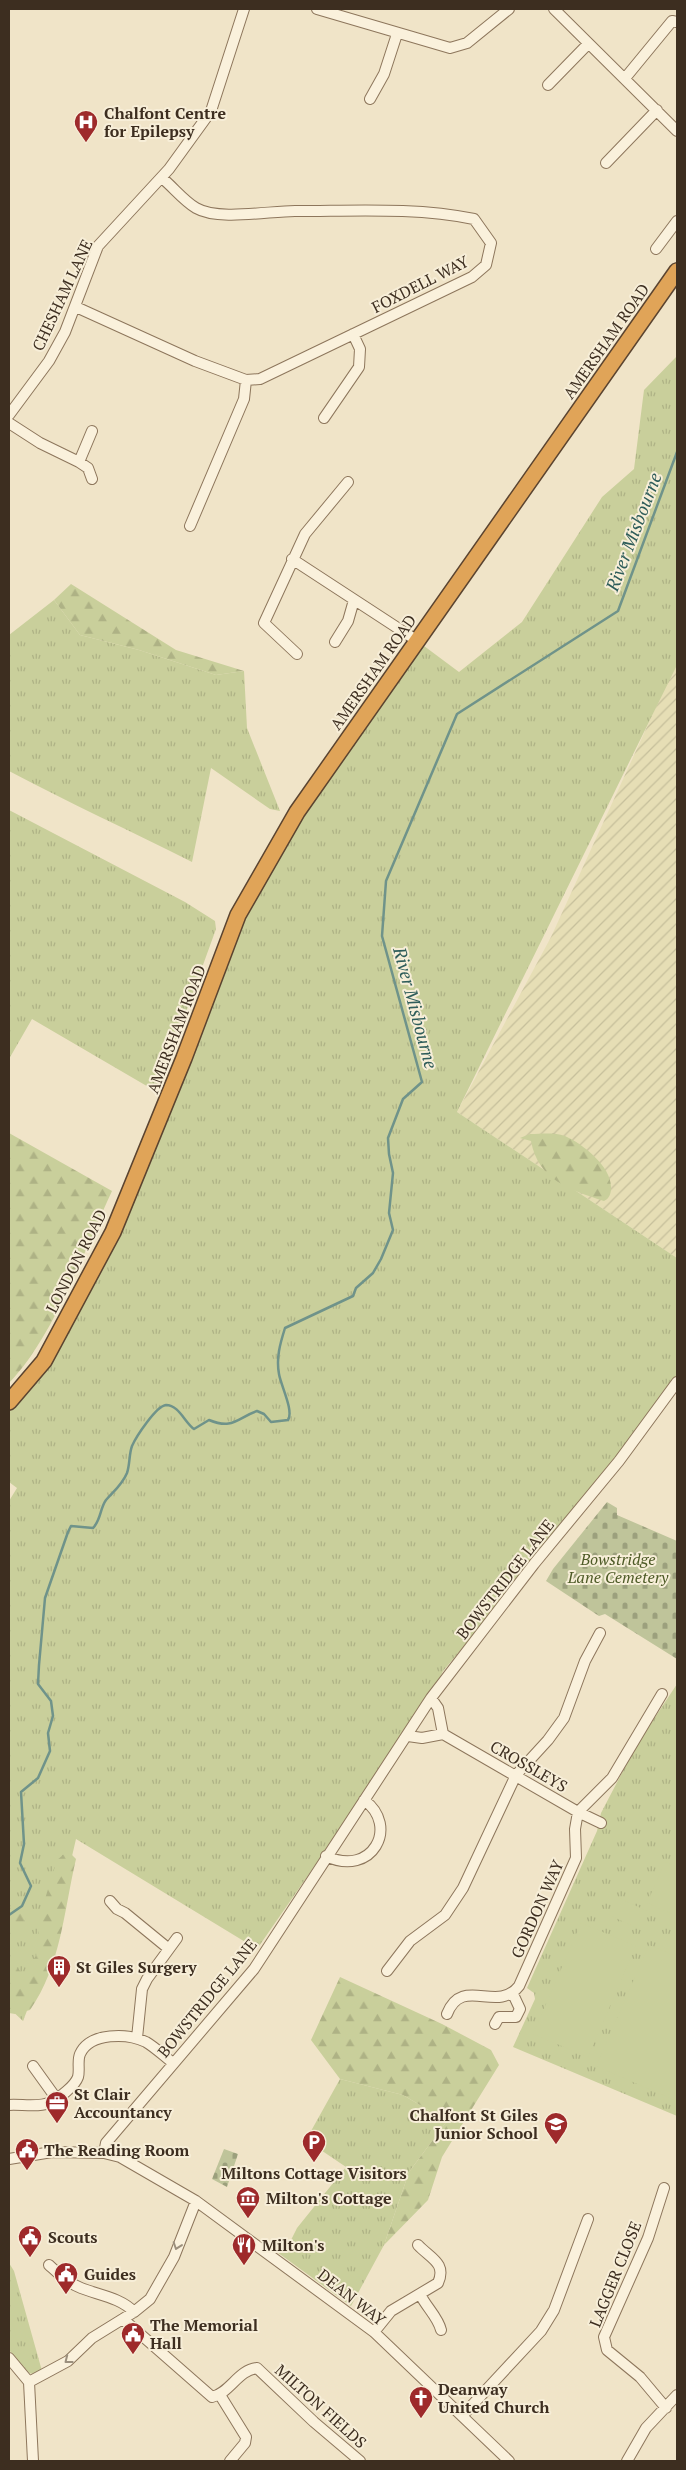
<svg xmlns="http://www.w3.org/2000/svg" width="686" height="2470" font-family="'PT Serif',serif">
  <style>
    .farmland { fill: url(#farmland-furrows) }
    .grass { fill: url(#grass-tufts) }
    .forest { fill: url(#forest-firs) }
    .cemetery { fill: url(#cemetery-stones) }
    .garden { fill: #c9cf9b }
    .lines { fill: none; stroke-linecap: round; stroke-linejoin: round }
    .stream { stroke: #6f938a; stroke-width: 2.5 }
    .minor-casing { stroke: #8d765c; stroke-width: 12 }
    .highway-casing { stroke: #5b4430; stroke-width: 18 }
    .minor { stroke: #faf1dc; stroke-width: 10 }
    .highway { stroke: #e0a458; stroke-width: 15 }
    .oneway { stroke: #9c907e }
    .labels { text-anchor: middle; stroke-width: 4; stroke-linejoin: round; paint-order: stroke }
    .poi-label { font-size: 16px; font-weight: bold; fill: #3d2e20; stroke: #f7eed8; text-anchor: start }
    .street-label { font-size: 16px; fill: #3d2e20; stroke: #f7eed8 }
    .park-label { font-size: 16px; font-style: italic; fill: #4d5a26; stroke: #f7eed8 }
    .water-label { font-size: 18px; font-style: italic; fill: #2f5d5a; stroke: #f7eed8 }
  </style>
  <defs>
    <pattern id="farmland-furrows" width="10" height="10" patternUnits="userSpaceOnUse" patternTransform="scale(1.25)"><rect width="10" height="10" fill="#e6deb5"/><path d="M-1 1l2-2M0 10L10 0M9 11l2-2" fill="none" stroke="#c6bf9b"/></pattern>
    <pattern id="grass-tufts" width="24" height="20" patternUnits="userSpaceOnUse" patternTransform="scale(1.25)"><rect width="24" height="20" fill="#c9cf9b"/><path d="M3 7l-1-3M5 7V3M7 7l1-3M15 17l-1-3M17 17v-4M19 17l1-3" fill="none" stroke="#aeb285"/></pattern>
    <pattern id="forest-firs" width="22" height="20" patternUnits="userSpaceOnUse" patternTransform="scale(1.25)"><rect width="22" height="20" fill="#c9cf9b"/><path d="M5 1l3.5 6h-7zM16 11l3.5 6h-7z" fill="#aeb285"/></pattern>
    <pattern id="cemetery-stones" width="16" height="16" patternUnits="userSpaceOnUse" patternTransform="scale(1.25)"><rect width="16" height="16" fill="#bfc49a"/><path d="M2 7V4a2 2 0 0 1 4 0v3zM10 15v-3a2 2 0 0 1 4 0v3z" fill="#9ca07d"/></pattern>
  </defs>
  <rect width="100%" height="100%" fill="#f0e4c8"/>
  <path class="farmland" d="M677 661V1258L457 1112 551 937Z"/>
  <path class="grass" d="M677 356V665L457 1112 677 1258V1381L546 1549 443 1671 431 1698 257 1949 76 1839 50 1951 23 2021 9 2008V1501L17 1488 9 1482V1406L120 1217 238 915 416 640 459 672 522 622 602 497 634 469 644 390Z
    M54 600 80 635 139 650 216 675 244 671 247 728 280 811 270 809 211 768 192 862C131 831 69 803 9 771V635Z
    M9 810 185 902 215 921 216 929 157 1092 32 1019 9 1059Z
    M677 1684V2116L513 2047 535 1999 534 1993 527 1988 597 1831 601 1813 636 1746Z
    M340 2079 403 2095 447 2121 409 2172 384 2245 351 2306 277 2252V2245L290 2242 297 2228 346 2167 306 2140Z
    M9 2263 14 2271 42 2371 33 2374 29 2373 9 2350Z"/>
  <path class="forest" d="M71 584 176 650 244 671 216 675 139 650 80 635 54 600Z
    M9 1133 112 1191C85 1249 53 1338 9 1383Z
    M530 1134C541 1134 554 1132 565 1136 583 1144 612 1167 611 1188 611 1194 609 1199 604 1201 570 1190 538 1180 531 1141L520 1138Z
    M68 1851 76 1859C64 1910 61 1966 30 2010L15 2014 9 2013V1963L23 1973 36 1956 41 1912 57 1860Z
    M17 1903 28 1915 20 1928 9 1937V1908Z
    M340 1977 442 2024 491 2050 499 2065 442 2157 428 2200 384 2245 409 2172 447 2121 403 2095 340 2079 311 2040Z"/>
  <path class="cemetery" d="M607 1502 617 1508V1515L677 1541V1659L605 1614 599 1616 546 1581 553 1569Z
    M224 2149 238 2154 227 2187 212 2179Z"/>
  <path class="garden" d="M665 1862 677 1867V1916L647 1903Z
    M617 1897 647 1911 639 1929 609 1915Z
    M581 1923 636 1946 588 2057 533 2034Z
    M649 1945 677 1957V2093L674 2100 596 2066Z"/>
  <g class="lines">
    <path class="stream" d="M9 1915 22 1906 31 1886 20 1863 24 1844 21 1792 38 1778 50 1751 48 1733 53 1716 51 1701 38 1684 39 1665 45 1598 68 1532 71 1526 93 1528C101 1520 100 1508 106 1500 114 1491 122 1485 127 1473 130 1464 129 1454 132 1446 136 1437 156 1406 166 1405 179 1405 185 1423 194 1429L209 1420C233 1430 237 1418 257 1411L264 1414 271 1422 288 1420C294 1411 281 1386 279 1374 276 1358 280 1344 285 1328L353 1296 356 1288 373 1273 381 1259 393 1230 389 1213 393 1173 389 1154 388 1138 403 1099 422 1082 382 936 386 881 457 714 618 611 677 452"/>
    <g class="minor-casing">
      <path id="minor" d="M317 9 450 48 467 43 509 9
        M554 9 677 131
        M626 77 672 21 677 22
        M548 85 588 44
        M370 99 384 74 397 34
        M606 163 657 110
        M656 249 677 221
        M76 307 195 361 246 380 260 379 472 277 486 265 491 243 474 219C416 207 354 211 295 211 269 211 218 221 196 208 184 201 173 187 162 178
        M9 415 49 361 65 332 98 246 169 169 211 111 244 9
        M324 418 359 367 360 349 353 334
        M9 423 40 443 79 462 88 468 92 479
        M79 462 92 431
        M190 526 244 399 246 380
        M292 559 416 640
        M335 642 348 621 354 600
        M297 654 264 623 305 534 348 482
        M431 1698 438 1708 443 1734
        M408 1736 422 1738 443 1734 578 1812 601 1823
        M326 1856C372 1878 400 1826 364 1800
        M110 1901 117 1909 125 1913 169 1949
        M387 1971 410 1941 445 1915 463 1888 516 1775 548 1740 564 1718 585 1661 600 1633
        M447 2014C462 1975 497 2014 519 1986L576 1858 575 1829 578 1812 612 1778 662 1694
        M495 2024 499 2017H516L520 2009 513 1994
        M137 2038 142 1989 147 1979 177 1938
        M33 2066 56 2098
        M9 2105C21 2104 40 2108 51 2102 59 2098 75 2086 78 2077 80 2070 77 2061 80 2054 90 2032 128 2033 146 2042 156 2048 164 2056 173 2063
        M104 2153 106 2143 254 1969 431 1698 534 1564 619 1461 677 1382
        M9 2159 52 2152 104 2153 120 2157 196 2201 374 2332 509 2461
        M664 2188 648 2238 604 2337 607 2350 640 2377 666 2408
        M49 2265C59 2274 68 2283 81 2288 99 2295 121 2298 134 2312
        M420 2294C426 2307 438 2317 441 2330
        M123 2319 212 2397C230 2393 238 2370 257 2368L314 2422 360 2461
        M374 2332 391 2311 438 2283C447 2263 430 2258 418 2245
        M9 2358 29 2382 33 2461
        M29 2382 68 2361 92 2338 134 2312 150 2299 174 2257 196 2201
        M220 2395 246 2437 245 2443 230 2461
        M462 2416 541 2331 554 2310 588 2219
        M627 2461 646 2428 677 2395"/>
    </g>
    <g class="highway-casing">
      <path id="highway" d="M9 1402 44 1361 113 1232 184 1058 238 915 297 812 677 271"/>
    </g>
    <use href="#minor" class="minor"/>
    <use href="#highway" class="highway"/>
  </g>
  <defs><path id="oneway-chevron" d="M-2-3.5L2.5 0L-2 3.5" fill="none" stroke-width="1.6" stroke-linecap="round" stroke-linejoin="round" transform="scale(1.25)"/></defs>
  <g class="oneway">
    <use href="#oneway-chevron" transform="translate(177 2246) rotate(109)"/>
    <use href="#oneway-chevron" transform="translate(68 2360) rotate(142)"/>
  </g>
  <defs>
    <g id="hospital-pin" transform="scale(1.25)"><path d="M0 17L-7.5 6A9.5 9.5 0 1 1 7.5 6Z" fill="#9e2a2b" stroke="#f7eed8"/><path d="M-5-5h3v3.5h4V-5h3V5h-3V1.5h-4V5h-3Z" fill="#fff"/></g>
    <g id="building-pin" transform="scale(1.25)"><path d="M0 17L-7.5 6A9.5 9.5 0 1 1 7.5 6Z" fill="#9e2a2b" stroke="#f7eed8"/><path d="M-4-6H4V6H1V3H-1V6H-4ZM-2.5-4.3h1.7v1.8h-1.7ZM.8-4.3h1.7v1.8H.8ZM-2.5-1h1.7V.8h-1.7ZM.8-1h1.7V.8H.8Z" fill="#fff"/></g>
    <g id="office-pin" transform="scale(1.25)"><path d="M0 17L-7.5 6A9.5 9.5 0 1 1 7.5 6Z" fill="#9e2a2b" stroke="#f7eed8"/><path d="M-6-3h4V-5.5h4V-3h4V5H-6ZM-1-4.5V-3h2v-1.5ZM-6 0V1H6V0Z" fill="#fff"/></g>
    <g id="school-pin" transform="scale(1.25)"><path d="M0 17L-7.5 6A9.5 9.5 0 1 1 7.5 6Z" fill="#9e2a2b" stroke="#f7eed8"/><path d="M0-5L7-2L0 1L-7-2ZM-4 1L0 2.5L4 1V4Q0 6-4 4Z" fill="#fff"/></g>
    <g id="parking-pin" transform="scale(1.25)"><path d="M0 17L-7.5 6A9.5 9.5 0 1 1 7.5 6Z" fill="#9e2a2b" stroke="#f7eed8"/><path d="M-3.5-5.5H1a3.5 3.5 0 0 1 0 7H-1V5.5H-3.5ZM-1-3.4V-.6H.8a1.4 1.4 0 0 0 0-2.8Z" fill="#fff"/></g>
    <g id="civic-pin" transform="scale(1.25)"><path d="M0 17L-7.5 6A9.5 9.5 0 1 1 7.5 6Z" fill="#9e2a2b" stroke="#f7eed8"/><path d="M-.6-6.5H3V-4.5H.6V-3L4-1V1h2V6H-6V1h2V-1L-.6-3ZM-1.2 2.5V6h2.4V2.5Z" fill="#fff"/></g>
    <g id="museum-pin" transform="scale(1.25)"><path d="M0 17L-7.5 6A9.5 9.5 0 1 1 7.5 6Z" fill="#9e2a2b" stroke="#f7eed8"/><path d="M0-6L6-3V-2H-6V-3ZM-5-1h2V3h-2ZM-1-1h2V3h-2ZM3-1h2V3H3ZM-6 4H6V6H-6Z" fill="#fff"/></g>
    <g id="restaurant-pin" transform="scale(1.25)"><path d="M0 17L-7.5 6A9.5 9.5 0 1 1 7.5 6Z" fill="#9e2a2b" stroke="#f7eed8"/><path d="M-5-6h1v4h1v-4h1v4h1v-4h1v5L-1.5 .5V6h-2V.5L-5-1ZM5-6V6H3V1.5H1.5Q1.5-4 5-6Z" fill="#fff"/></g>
    <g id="church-pin" transform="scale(1.25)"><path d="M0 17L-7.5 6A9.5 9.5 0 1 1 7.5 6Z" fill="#9e2a2b" stroke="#f7eed8"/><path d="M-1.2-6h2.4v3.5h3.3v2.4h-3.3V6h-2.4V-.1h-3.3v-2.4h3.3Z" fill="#fff"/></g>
  </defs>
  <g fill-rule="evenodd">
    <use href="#hospital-pin" x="86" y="122"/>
    <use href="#building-pin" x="59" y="1967"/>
    <use href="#office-pin" x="57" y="2103"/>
    <use href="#school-pin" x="556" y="2124"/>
    <use href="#parking-pin" x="314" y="2142"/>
    <use href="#civic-pin" x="27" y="2150"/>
    <use href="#museum-pin" x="248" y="2198"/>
    <use href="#civic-pin" x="30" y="2237"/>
    <use href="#restaurant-pin" x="244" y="2245"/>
    <use href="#civic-pin" x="66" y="2274"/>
    <use href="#civic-pin" x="133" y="2334"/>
    <use href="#church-pin" x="421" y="2398"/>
  </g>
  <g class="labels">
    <g class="poi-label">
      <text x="104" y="119">Chalfont Centre<tspan x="104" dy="18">for Epilepsy</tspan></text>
      <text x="76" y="1973">St Giles Surgery</text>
      <text x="74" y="2100">St Clair<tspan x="74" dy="18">Accountancy</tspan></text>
      <text x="538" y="2121" text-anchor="end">Chalfont St Giles<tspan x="538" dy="18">Junior School</tspan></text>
      <text x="44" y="2156">The Reading Room</text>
      <text x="314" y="2179" text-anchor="middle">Miltons Cottage Visitors</text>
      <text x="266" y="2204">Milton's Cottage</text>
      <text x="48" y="2243">Scouts</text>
      <text x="262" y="2251">Milton's</text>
      <text x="84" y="2280">Guides</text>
      <text x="150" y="2331">The Memorial<tspan x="150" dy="18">Hall</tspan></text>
      <text x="438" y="2395">Deanway<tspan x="438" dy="18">United Church</tspan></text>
    </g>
    <g class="street-label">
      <text transform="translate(420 284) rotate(-27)" y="6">FOXDELL WAY</text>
      <text transform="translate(62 295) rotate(-65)" y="6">CHESHAM LANE</text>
      <text transform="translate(606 341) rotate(-55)" y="6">AMERSHAM ROAD</text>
      <text transform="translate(373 672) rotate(-55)" y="6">AMERSHAM ROAD</text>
      <text transform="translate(176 1029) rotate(-69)" y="6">AMERSHAM ROAD</text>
      <text transform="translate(76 1261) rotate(-63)" y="6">LONDON ROAD</text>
      <text transform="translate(505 1579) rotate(-52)" y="6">BOWSTRIDGE LANE</text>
      <text transform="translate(529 1766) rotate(30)" y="6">CROSSLEYS</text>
      <text transform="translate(537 1909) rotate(-66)" y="6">GORDON WAY</text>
      <text transform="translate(207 1998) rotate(-51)" y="6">BOWSTRIDGE LANE</text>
      <text transform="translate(615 2274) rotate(-68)" y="6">LAGGER CLOSE</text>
      <text transform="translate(352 2297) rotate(38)" y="6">DEAN WAY</text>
      <text transform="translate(321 2406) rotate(42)" y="6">MILTON FIELDS</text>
    </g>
    <g class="park-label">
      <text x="618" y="1565">Bowstridge<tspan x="618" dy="18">Lane Cemetery</tspan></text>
    </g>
    <g class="water-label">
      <text transform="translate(634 532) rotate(-69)" y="6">River Misbourne</text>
      <text transform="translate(415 1008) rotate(75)" y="6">River Misbourne</text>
    </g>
  </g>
  <rect width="686" height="2470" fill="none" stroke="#3d2e20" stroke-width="20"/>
</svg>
